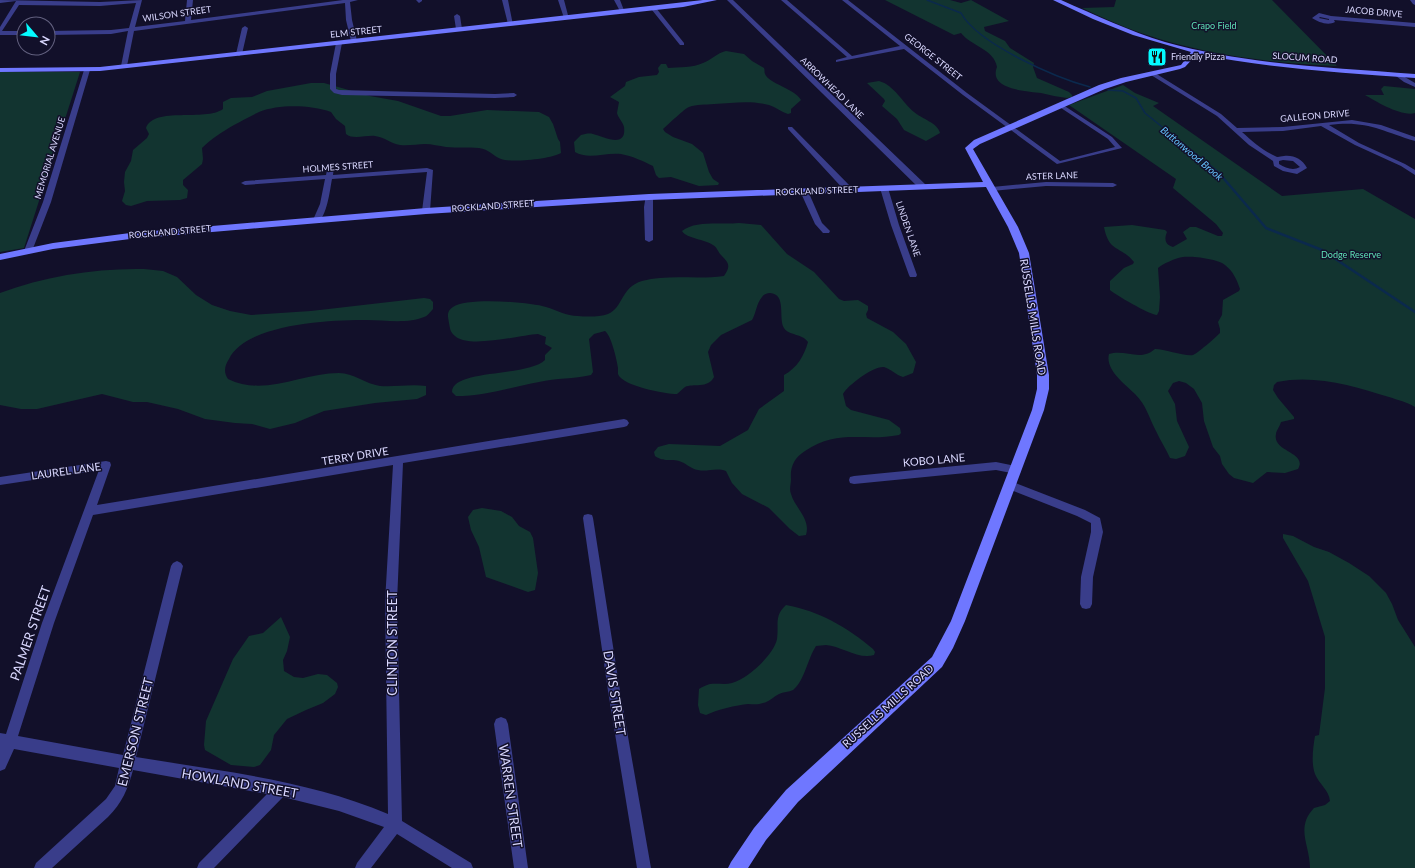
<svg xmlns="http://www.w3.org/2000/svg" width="1415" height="868" font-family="Lato,sans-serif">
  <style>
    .green { fill: #123430 }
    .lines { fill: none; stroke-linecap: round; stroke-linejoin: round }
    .stream-far1 { stroke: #0b294d; stroke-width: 1.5 }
    .stream { stroke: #0b294d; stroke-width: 2.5 }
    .street { fill: #393d8a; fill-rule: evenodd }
    .secondary { fill: #6f77ff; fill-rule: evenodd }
    .labels { text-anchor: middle; stroke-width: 3; stroke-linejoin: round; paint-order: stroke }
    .far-street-label { font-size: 9px; fill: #dad8ff; stroke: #12102a }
    .far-park-label { font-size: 9px; fill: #5fe4b8; stroke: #12102a }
    .far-poi-label { font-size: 9px; fill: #dad8ff; stroke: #12102a; text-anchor: start }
    .far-water-label { font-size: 10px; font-style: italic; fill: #66c5ff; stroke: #12102a }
    .street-label { font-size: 11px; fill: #dad8ff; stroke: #12102a }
    .near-street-label { font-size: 13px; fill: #dad8ff; stroke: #12102a }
  </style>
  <rect width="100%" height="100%" fill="#12102a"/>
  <path class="green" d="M885 0H950L961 3 971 0 1009 21 984 27 985 31 1005 41 1010 48 1034 63 1033 67 1037 78 1069 92 1072 95V97L1067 98C1058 97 1050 95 1041 93 1027 91 988 90 997 67 994 49 971 46 961 33L954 35Z
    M1116 0H1272L1337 66C1271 63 1204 55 1141 33 1121 26 1101 17 1082 8L1114 7Z
    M726 51 744 54 752 61 764 68C765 70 764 72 765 74 769 84 794 88 801 100L791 109V113L788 114C781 112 776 107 769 105 750 100 733 103 714 104 705 105 697 104 689 107 684 109 669 124 663 129L665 132 673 137 692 144 703 153 709 172 713 179 719 183 718 185 699 186 671 177 659 178 656 175 653 166C643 161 632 156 621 154 606 152 588 160 575 152L574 142 581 135C585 134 589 133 593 134 604 137 627 149 624 127 623 122 618 118 617 113L619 102 610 97 625 86 626 82 639 77 657 75 659 72 658 68 661 64H666L668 68C679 67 693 68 703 63 711 60 717 53 726 51Z
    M0 72H80L24 248 0 252Z
    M879 81C894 85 903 103 914 112 922 119 938 123 940 133L926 141 904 130 897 119 882 106 885 101 884 99 867 83Z
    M311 83H324L370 96 398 101 441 116H450L487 110 539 112 549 117 553 124 558 139 560 142 561 153C551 159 511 163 501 159 493 156 489 149 479 148 468 147 457 148 446 147 439 146 432 144 425 144 417 144 409 146 400 145 391 144 385 137 375 136 366 135 353 140 346 134L345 126 336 119 331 112C310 105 280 104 259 112 250 116 242 121 234 125 222 132 212 138 202 148L203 159 202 164 183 180V185L188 190 187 198 180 200 147 201 131 206 126 205 122 201 125 191 124 182 125 172 131 161 133 150 147 138 149 134 146 128C154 106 205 122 223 109V102L231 98 252 97 267 91Z
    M1123 85 1135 93 1159 103 1153 106 1282 196 1363 189 1415 219V407C1407 402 1398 400 1389 397 1354 386 1314 374 1277 382L1274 385 1273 390 1278 398 1294 417V419L1281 422C1280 426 1276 431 1276 434 1272 452 1308 452 1298 469L1285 473 1267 472 1253 483 1234 478 1229 474 1222 464 1220 456 1213 447 1204 421 1202 403 1194 389 1186 383 1179 381 1173 383 1168 391 1175 404 1177 421 1189 447 1185 456 1176 459 1170 458C1166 449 1160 440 1156 431 1148 416 1147 406 1135 394 1125 384 1105 370 1109 354 1126 349 1140 362 1155 349 1165 349 1186 357 1193 355 1198 353 1215 338 1220 333V329L1218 322 1222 315 1223 300 1239 291 1240 289C1237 280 1233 271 1225 265 1218 259 1193 256 1183 257 1176 258 1162 264 1158 268L1160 297 1159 311 1157 315C1150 315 1114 294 1110 290V281L1124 268 1133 264 1134 262C1120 245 1109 253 1104 227L1132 225 1165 230 1167 232C1164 239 1165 245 1173 247L1187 239 1183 232 1190 227H1196L1218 236H1222L1223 233 1216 224 1173 188 1176 179 1069 105Z
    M1384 86 1415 89V113C1402 117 1377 102 1365 95H1384L1381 89Z
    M739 223 761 225 787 254 814 272 839 299 844 301 858 300 868 306V310L866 314 867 318 893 332 906 344 916 362 913 373 903 377C896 375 891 369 884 367 873 366 848 385 843 394L846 406 851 410 889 420 900 428 901 433 899 435C864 442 838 428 805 451 794 458 790 467 791 479 791 484 789 489 791 494 795 508 811 519 806 535L799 536 790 529 769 508 742 494 732 483 726 471C716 467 708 472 698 470 691 469 686 463 679 461 670 458 665 463 655 456L654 452 658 447 669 444 720 446 748 430 759 409 784 391V375C797 368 804 356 808 342 802 333 789 336 784 328 778 318 787 294 770 293 767 293 764 294 762 297 756 304 756 314 752 320L721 335 711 345 708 352 714 377C708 389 693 383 685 387 682 389 680 392 677 394 665 394 622 386 618 374 618 372 618 370 618 368 617 360 611 335 605 331L594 334 589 339 593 372 591 375C574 379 556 378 539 382 511 387 485 396 456 396L452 392C452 369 528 377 545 360V355L552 348 545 344 546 337 538 334C520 335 469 349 455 336 450 332 450 328 449 323 448 316 446 312 453 307 467 297 529 302 546 307 557 310 566 316 578 316 587 317 600 317 608 314 623 308 621 287 642 281 669 274 697 280 724 276 731 266 729 263 721 255 718 252 717 247 713 245 705 239 687 239 682 231 696 220 721 225 739 223Z
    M144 269 163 271 177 277 196 295 212 305 230 311 251 315 311 311 424 298 430 299 433 302V309C430 312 428 316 424 317 408 324 384 320 367 320 331 320 247 323 229 359 225 365 223 372 228 379 264 397 302 373 339 373 353 373 366 384 380 386 396 387 411 384 426 386V395L417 399 375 403 324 411 295 423 270 429 252 424 235 423 205 419 178 409 147 402H133L102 394 37 409H21L0 405V293C45 276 96 268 144 269Z
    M482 508 501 511 512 517 519 526 530 532 533 538 538 573 535 590 528 592 486 577 479 547 471 530 468 517 473 510Z
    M1283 534 1293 536 1314 547 1329 552 1349 563 1369 576 1386 593 1392 604 1398 620 1415 647V868H1310C1310 845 1295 828 1314 808L1325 805 1330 801C1329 790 1319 784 1315 774 1311 763 1313 748 1315 736L1319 735 1325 688V637L1308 581 1283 538Z
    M786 605C819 611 847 627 873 649L875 652 874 655C859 660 841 646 826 645 823 645 819 646 816 646 808 658 804 682 793 690 789 692 783 692 779 694 773 697 769 702 763 703 758 705 753 704 748 704 737 705 716 710 706 715L700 713 698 705 699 689C702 687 706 685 710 684 718 683 725 685 732 683 747 679 774 655 777 639 779 624 774 616 786 605Z
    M281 617 290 637 287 651 283 660 284 671 294 677 303 678 318 674 327 675 337 683 338 687 335 694 323 703 306 710 287 719 274 735 271 750 260 765 254 767 231 765 205 750 204 745 206 721 233 659 249 636 263 633Z"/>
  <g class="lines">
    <path class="stream-far1" d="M927 0 961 13C978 44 1056 78 1090 87
      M1108 90 1123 91 1136 98 1145 113 1177 139"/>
    <path class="stream" d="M1175 138 1219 173 1266 228 1322 250 1415 312"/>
    <path class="street" d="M0 0 100 2 142 0 135 27 185 21 187 0H193L191 20 343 0H358L350 2 352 20 357 41 354 43 351 41 346 20 345 3 134 31 127 66 124 68 121 66 128 31 111 34 48 35V31L111 30 129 28 136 3 100 6 19 5 2 31H24V35H0V27L16 1 0 3Z
      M416 0H422V1L419 3Z
      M502 0H508L513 25 508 24Z
      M558 0H564L569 19 564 18Z
      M614 0H620L625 13H621Z
      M727 0H733L926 185V189H920Z
      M781 0H787L852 56 900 46 842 0H848L967 93 1060 161 1115 147 1108 139 1058 106 1057 105 1060 103 1112 137 1122 148 1057 164 963 95 904 49 836 62V60L847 57Z
      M1410 0H1415V5L1413 4Z
      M652 8H656L684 43V45H680L652 10Z
      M1319 13 1331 16 1415 23V27L1334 20 1335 22C1328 26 1318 22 1312 18ZM1320 17 1329 19V20L1319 18Z
      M457 14 460 16 462 29 459 31 456 29 454 16Z
      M245 26 248 28 242 54 239 56 236 54 242 28Z
      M339 41 342 43 336 74V89L339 90 495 94 514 93 517 95 514 97 495 98 342 95 334 93 330 89V74L336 43Z
      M87 68 90 70 51 202 32 251 31 253H25L24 251 43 202 84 70Z
      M1151 73H1155L1221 114 1237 128 1283 127 1352 120 1381 125 1415 137V141C1381 131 1367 120 1329 125L1359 143 1405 164 1415 170V175L1401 166 1355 145 1321 126 1283 131 1242 132C1252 141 1262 150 1275 156 1278 158 1280 156 1284 156 1294 155 1302 159 1307 168L1297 174 1283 171 1274 166 1273 161 1249 145 1217 116 1151 75ZM1283 160 1293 161 1300 167C1293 171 1286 168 1279 164V161Z
      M1398 73 1415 83V87L1404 82 1396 76 1395 75Z
      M788 127H792L852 188V192H846L788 129Z
      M331 164 334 166 333 175 427 168 433 170 430 211 426 213 422 211 427 172 332 179C330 189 327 218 317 222L313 220 320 204 325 179 245 185 241 183 245 181 326 175 328 166Z
      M1046 182 1113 183 1117 185 1113 187 1046 186 992 191 988 189 992 187Z
      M881 186H884L888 188 899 225 917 275 916 277H910L909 275 891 225 880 188Z
      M801 189H804L808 191 822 223 830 231 829 233H823L815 224 800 191Z
      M646 195H649L653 197V240L649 242 645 240 644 207Z
      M624 419 627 420 629 423 627 426 624 427 403 463 397 602 402 821 471 863 473 868H452L397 834 371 868H355L357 863 384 827 339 811 283 797 214 868H197L199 863 267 794 133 770C128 789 122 803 108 817L52 868H34L36 863 106 799 115 786 119 768 14 749 5 769 0 771V733L6 734 42 623 99 470 0 485V477L106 461 110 462 111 465 97 505ZM393 465 385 602 388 814C309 780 220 771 136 757L183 566 181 563 177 561 173 563 171 566 123 755 18 736 54 623 93 515Z
      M996 462 1020 467 1021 470 1020 473 1016 474 996 470 854 484 850 483 849 480 850 477 854 476Z
      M1010 481 1085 510 1100 518 1103 532 1093 577 1092 604 1090 608 1086 609 1082 608 1080 604 1081 577 1091 532V523L1077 516 1006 488 1005 485 1006 482Z
      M588 514 592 515 593 518 620 691 651 868H637L608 691 583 518 584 515Z
      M501 717 506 719 508 724 528 868H514L494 724 496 719Z"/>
    <path class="secondary" d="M703 0H717L683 7 100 71 0 72V68L100 67Z
      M1053 0H1061C1095 15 1129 31 1165 42 1246 65 1332 67 1415 74V78C1342 73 1269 68 1197 54L1185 67 1180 69 1126 82 1105 89 980 144 973 149 1018 227 1029 253 1049 375V389L1044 410 965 621 953 648 942 667 798 802 766 840 748 868H728L731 862 754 828 786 790 932 657 951 621 1032 410 1037 389V375L1019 253 1008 227 986 187 649 200 426 214 130 239 53 249 0 260V254L53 243 130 233 426 208 649 194 983 182 965 148 974 140 1099 85 1121 78 1181 65 1191 52 1133 35 1093 19Z"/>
  </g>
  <defs>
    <g id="restaurant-square" transform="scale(1)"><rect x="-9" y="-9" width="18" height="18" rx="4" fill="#04fbff" stroke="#12102a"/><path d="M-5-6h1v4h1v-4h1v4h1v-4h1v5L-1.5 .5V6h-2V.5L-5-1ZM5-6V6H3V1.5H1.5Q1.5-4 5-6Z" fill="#111"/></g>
  </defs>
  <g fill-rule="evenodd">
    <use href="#restaurant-square" x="1157" y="57"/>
  </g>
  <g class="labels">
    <g class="far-street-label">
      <text transform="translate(1374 12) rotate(5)" y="3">JACOB DRIVE</text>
      <text transform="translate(177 14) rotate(-8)" y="3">WILSON STREET</text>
      <text transform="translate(356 32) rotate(-6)" y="3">ELM STREET</text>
      <text transform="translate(933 57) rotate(38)" y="3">GEORGE STREET</text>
      <text transform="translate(1305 58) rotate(4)" y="3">SLOCUM ROAD</text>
      <text transform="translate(832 88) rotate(44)" y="3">ARROWHEAD LANE</text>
      <text transform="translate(1315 116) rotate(-5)" y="3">GALLEON DRIVE</text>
      <text transform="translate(50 158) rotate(-73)" y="3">MEMORIAL AVENUE</text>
      <text transform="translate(338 167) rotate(-4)" y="3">HOLMES STREET</text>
      <text transform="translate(1052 176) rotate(-2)" y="3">ASTER LANE</text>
      <text transform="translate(817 191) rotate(-2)" y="3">ROCKLAND STREET</text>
      <text transform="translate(493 206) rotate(-4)" y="3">ROCKLAND STREET</text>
      <text transform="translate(908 229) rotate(71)" y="3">LINDEN LANE</text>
      <text transform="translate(170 232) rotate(-5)" y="3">ROCKLAND STREET</text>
    </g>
    <g class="far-park-label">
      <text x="1214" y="29">Crapo Field</text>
      <text x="1351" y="258">Dodge Reserve</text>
    </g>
    <g class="far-poi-label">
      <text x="1171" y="60">Friendly Pizza</text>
    </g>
    <g class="far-water-label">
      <text transform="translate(1192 153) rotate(40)" y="4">Buttonwood Brook</text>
    </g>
    <g class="street-label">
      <text transform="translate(1033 317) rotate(81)" y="4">RUSSELLS MILLS ROAD</text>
      <text transform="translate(355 456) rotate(-9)" y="4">TERRY DRIVE</text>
      <text transform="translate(934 460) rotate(-5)" y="4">KOBO LANE</text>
      <text transform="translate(66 471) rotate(-8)" y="4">LAUREL LANE</text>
      <text transform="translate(888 706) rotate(-42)" y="4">RUSSELLS MILLS ROAD</text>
    </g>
    <g class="near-street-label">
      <text transform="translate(30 633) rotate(-71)" y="5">PALMER STREET</text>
      <text transform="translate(392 643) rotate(-90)" y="5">CLINTON STREET</text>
      <text transform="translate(615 693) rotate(81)" y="5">DAVIS STREET</text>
      <text transform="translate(135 732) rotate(-76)" y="5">EMERSON STREET</text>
      <text transform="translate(240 783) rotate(10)" y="5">HOWLAND STREET</text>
      <text transform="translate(511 796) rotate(82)" y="5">WARREN STREET</text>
    </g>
  </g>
  <g transform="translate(36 36) rotate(118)"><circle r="19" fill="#12102a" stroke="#62607f"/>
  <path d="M0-3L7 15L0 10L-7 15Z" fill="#04fbff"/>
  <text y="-6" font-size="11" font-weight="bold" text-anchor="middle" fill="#dad8ff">N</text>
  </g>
</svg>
